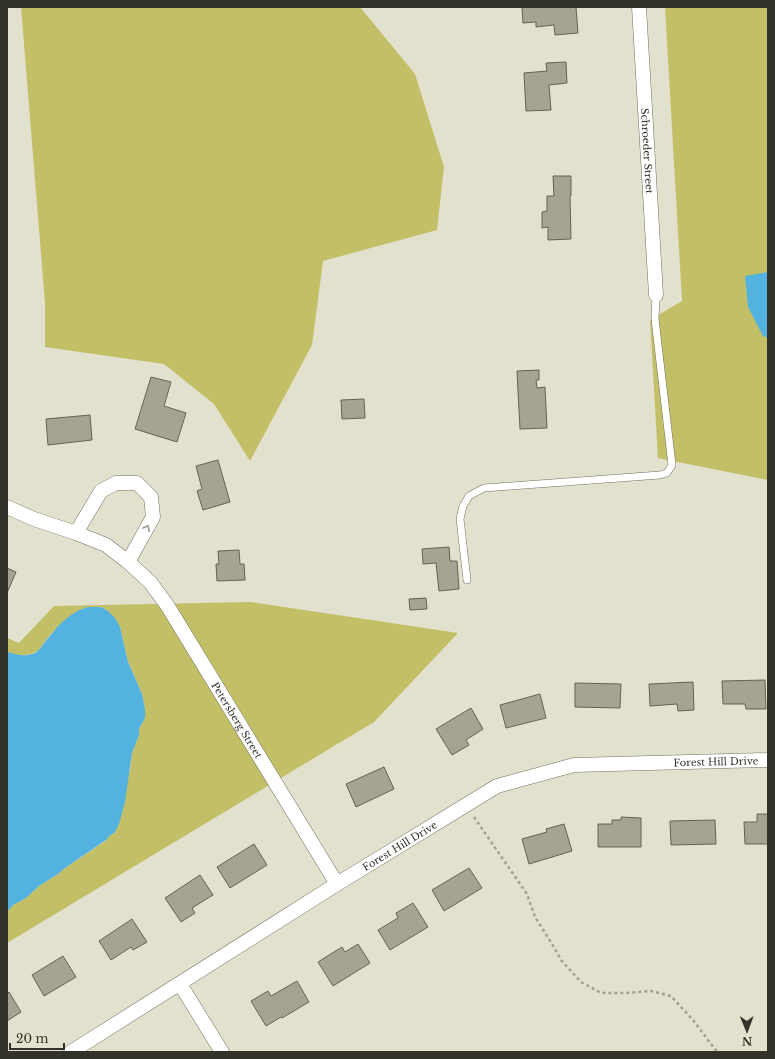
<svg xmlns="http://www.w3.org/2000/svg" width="775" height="1059" font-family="'Libre Baskerville',serif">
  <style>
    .green { fill: #c3bf67 }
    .water { fill: #53b2df }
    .building { fill: #a5a493; stroke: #636353 }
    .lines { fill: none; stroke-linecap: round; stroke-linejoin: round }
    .lane-casing { stroke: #717160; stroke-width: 8 }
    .street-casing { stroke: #717160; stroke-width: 15 }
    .path { stroke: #a1a192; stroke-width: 2.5; stroke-dasharray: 3 3; stroke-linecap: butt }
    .lane { stroke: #fff; stroke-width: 7 }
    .street { stroke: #fff; stroke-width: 14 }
    .oneway { stroke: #989895 }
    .labels { text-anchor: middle; stroke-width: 4; stroke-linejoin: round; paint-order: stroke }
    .street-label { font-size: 10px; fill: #32322b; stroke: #e1e1ce }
  </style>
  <rect width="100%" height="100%" fill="#e1e1ce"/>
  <path class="green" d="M21 7H360L415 74 444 167 437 230 323 261 312 345 250 461 214 404 164 364 45 347V303Z
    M665 7H768V480L658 458 650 320 682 301Z
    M251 602 458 633 374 722 7 943V912L13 905 26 898 39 886 58 874 65 868 107 840V838L115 832 130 770 132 753 139 735V729L145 718V709L142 694 128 662 120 627 108 611 101 607H88L65 620 49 636 39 650 31 654 19 656 7 652V638L19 643 54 606Z"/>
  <path class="water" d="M768 272V338L763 336 748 307 745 276Z
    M88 607H101L108 611 115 618 120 627 128 662 142 694 145 709V718L139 729V735L132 753 125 802 119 824 115 832 107 838V840H106L65 868 58 874 39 886 26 898 13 905 7 912V652C15 654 23 657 32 654 40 652 43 643 49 637 59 624 72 611 88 607Z"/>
  <path class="building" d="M522 7H576L578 33 555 35 554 25 536 27V22L523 23Z
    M566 62 567 83 549 85 551 110 526 111 524 73 547 71 546 63Z
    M553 176H571V196H570L571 239 548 240V227L542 228V212L547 211V196H554Z
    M539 370V380H536L537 388 545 387 547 428 520 429 517 371Z
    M151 377 171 382 164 406 186 413 177 442 135 429Z
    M364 399 365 418 342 419 341 400Z
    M90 415 92 440 48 445 46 419Z
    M218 460 230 502 203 510 197 491 202 489 196 466Z
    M449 547 450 561H457L459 589 439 591 436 563 423 564 422 549Z
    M239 550 240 564H244L245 580 217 581 216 564H219L218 551Z
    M7 568 16 572 7 593Z
    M426 598 427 609 410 610 409 599Z
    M765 680 766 709H746L745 704H723L722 681Z
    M693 682 694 710 678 711 677 704 650 706 649 684Z
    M575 683 621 684 620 708 575 707Z
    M540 694 546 718 506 728 500 705Z
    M471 708 483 729 466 740 469 745 452 755 436 729Z
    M384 767 394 789 356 807 346 784Z
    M757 814H768V844H745L744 822H757Z
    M621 817 641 818V847H598V824H612V820H621Z
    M715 820 716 844 671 845 670 821Z
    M564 824 572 851 529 864 522 839 547 832 546 829Z
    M254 844 267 865 230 888 217 867Z
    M469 868 482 888 444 911 432 890Z
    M200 875 213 895 192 908 195 913 181 922 165 898Z
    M413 903 428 927 390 950 378 930 398 918 396 913Z
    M132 919 147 942 133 950 131 947 111 960 99 941Z
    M358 944 370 963 333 986 318 962 342 947 345 952Z
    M63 956 76 977 44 996 32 975Z
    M297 981 309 1002 282 1018 281 1017 266 1026 251 1001 268 991 271 996Z
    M9 992 21 1012 7 1021V994Z"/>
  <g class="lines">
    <g class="lane-casing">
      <path id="lane" d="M467 580 460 519 463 506 469 496 484 488 660 475 667 473 672 465 655 319 656 295"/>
    </g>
    <g class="street-casing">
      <g id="street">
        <path id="s1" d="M639 7 656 295"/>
        <path id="s2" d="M7 507 34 519 76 533 106 545 128 562 150 582 167 605 337 884"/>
        <path d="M76 533 101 491 116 483H137L151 497 153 517 128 562"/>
        <path d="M180 984 222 1052"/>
        <path id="s3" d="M71 1052 337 884 497 786 574 765 768 760"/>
      </g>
    </g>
    <path class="path" d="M474 817 527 894 535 917 554 947 561 960 581 982 601 993H626L651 991 671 996 693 1020 717 1052"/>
    <use href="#lane" class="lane"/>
    <use href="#street" class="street"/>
  </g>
  <defs><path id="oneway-chevron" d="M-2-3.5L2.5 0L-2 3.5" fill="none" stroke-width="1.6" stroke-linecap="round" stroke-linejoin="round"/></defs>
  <use class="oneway" href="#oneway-chevron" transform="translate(147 528) rotate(-61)"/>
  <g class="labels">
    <g class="street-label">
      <text dy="4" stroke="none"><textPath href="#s1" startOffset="144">Schroeder Street</textPath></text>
      <text dy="4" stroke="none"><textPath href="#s2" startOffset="327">Petersberg Street</textPath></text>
      <text dy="4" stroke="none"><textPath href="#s3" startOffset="724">Forest Hill Drive</textPath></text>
      <text dy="4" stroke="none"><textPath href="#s3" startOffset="388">Forest Hill Drive</textPath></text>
    </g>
  </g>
  <rect width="775" height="1059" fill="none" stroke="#32322b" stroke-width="16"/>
  <g transform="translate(747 1031) rotate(179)" stroke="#e1e1ce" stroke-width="3" paint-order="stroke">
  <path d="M0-3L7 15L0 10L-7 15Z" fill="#32322b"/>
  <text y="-6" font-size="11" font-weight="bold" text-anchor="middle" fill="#32322b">N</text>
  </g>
  <path d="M10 1043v6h54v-6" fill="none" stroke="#32322b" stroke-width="2"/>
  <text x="16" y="1043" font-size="12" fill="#32322b" stroke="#e1e1ce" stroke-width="3" paint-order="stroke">20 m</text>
</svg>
